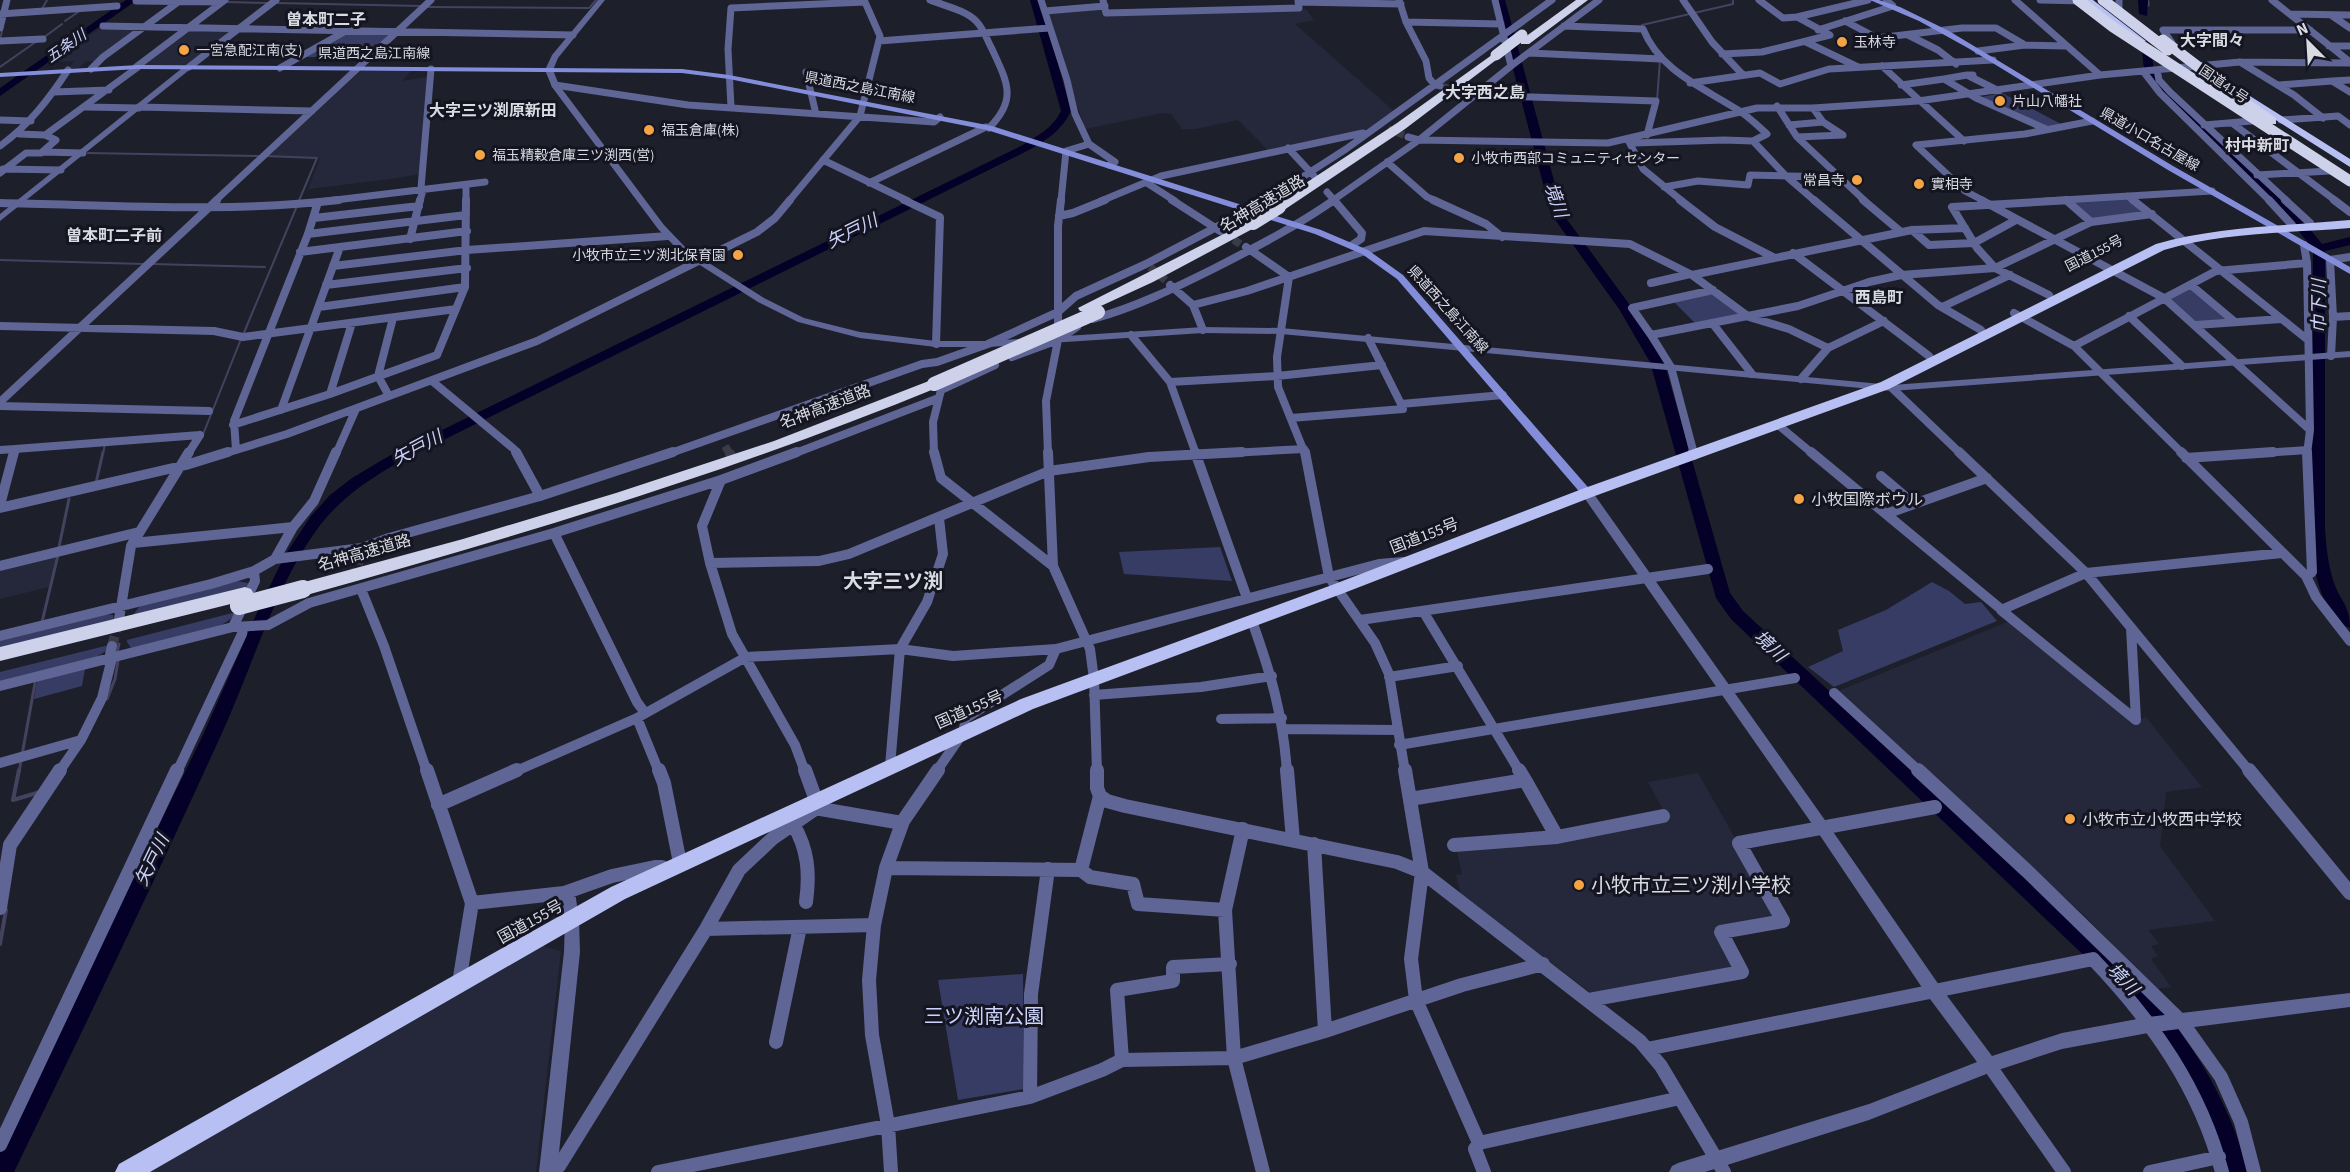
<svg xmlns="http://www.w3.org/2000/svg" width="2350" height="1172" font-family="'Source Sans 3','Noto Sans JP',sans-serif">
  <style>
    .built { fill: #25283a }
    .green { fill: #373c64 }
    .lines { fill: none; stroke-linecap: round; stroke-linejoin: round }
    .stream-far2 { stroke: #44425f; stroke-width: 2 }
    .stream-far1 { stroke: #44425f; stroke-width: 3 }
    .stream { stroke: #44425f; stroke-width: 4 }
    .river { fill: #040027; fill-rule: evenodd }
    .minor-tunnel-far2 { stroke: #393b47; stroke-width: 7; stroke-dasharray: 7 3; stroke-linecap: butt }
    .minor-tunnel-far1 { stroke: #393b47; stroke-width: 8; stroke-dasharray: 8 4.5; stroke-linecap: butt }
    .minor-tunnel { stroke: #393b47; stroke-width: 10; stroke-dasharray: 10 5; stroke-linecap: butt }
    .minor-far3 { stroke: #5f6595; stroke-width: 7 }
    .minor-far2 { stroke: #5f6595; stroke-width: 8 }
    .minor-far1 { stroke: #5f6595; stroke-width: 10 }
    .minor { stroke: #5f6595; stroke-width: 14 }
    .tertiary { fill: #5f6595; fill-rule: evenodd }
    .secondary { fill: #838dd9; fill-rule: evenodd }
    .trunk { fill: #b8c0f3; fill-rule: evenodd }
    .motorway { fill: #cdd1e9; fill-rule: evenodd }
    .motorway-bridge-far2 { stroke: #cdd1e9; stroke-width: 11 }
    .motorway-bridge-far1 { stroke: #cdd1e9; stroke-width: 14 }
    .motorway-bridge { stroke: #cdd1e9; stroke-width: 18 }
    .poi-dot { fill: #f4a444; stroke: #141521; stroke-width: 2 }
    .labels { text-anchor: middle; stroke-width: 6; stroke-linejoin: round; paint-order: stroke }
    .far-poi-label { font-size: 14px; fill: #d9dbe3; stroke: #141521; text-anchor: start }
    .far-street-label { font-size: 14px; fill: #d9dbe3; stroke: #141521 }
    .far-water-label { font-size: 15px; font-style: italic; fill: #cad1f9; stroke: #141521 }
    .far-quarter-label { font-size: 16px; font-weight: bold; fill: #d9dbe3; stroke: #141521 }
    .street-label { font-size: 16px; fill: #d9dbe3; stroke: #141521 }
    .poi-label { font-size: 16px; fill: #d9dbe3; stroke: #141521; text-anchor: start }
    .water-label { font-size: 18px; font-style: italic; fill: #cad1f9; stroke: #141521 }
    .quarter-label { font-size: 20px; font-weight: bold; fill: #d9dbe3; stroke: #141521 }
    .near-poi-label { font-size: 20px; fill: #d9dbe3; stroke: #141521; text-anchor: start }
    .near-park-label { font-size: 20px; fill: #cdd4fc; stroke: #141521 }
  </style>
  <rect width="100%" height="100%" fill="#1d1f2b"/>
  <path class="built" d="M1100 7 1104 14 1306 9 1314 20 1295 24 1394 111 1365 132 1270 152 1238 120 1196 129H1182L1171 114 1163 113 1085 129 1047 12Z
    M100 28H139L97 61H86L79 68 68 69 74 61 52 62Z
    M187 30H233L187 66H142Z
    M362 70H412L402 81 427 77 420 174 391 179 308 189 320 158 268 156Z
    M57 554 49 587 0 599V568Z
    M2010 621 2134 723 2146 717 2202 787 2166 792 2160 846 2215 921 2148 930 2159 944 2151 946 2158 956 2151 959 2171 987 2156 989 2082 913 1836 692Z
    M1698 773 1735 838 1775 917 1713 929 1731 965 1729 969 1591 993 1461 895 1456 875 1462 874 1456 847 1667 817 1648 782Z
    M543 946 561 951 536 1172H144Z"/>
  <path class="green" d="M346 32H393L368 57H298Z
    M2002 93 2061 124 2043 127 1976 98Z
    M2127 198 2146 213 2092 220 2069 201Z
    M2192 288 2228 320 2197 323 2169 300Z
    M1713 292 1744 315 1696 324 1673 301Z
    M1220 547 1232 581 1124 574 1119 552Z
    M237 581 248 583V587L132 616 140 606Z
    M1932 582 1949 591 1965 604 1981 602 1997 621 1834 687 1808 667 1843 651 1838 630 1886 610Z
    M236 612 232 618 220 626 131 648 127 642V640Z
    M105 614 113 615 114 621 0 649V639Z
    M109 645 106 651 96 657 0 683V672Z
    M85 669 82 686 34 699 37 681Z
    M1023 974 1024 1089 958 1100 938 980Z"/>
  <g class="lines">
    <path class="stream-far2" d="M226 2 268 3
      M276 3 421 6
      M427 7 589 8
      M590 7 596 0
      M42 9 47 0
      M2143 9 2149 5 2148 0
      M65 21 81 10
      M1642 28V25L1733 4V0
      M43 38 62 24
      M0 39 3 27
      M0 67 37 41
      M1657 101 1660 60
      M88 153 258 156
      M265 156 317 158 298 203
      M0 260 144 264
      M153 264 265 267
      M243 335 297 206
      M202 437 241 339
      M103 454 105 444"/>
    <path class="stream-far1" d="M96 483 103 452
      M59 547 69 499
      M42 622 58 555
      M117 653 119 644
      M107 699 115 679 118 661
      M22 755 35 683
      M19 772 21 761"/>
    <path class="stream" d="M19 770 13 800 40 792
      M0 944 6 910"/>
    <path class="river" d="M126 0H137L0 96V88Z
      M1030 0H1040L1071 111C1062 130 1047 140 1029 150L399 462C370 479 342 497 321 524 276 583 253 665 222 733 155 880 85 1026 14 1172H0V1151L203 735 260 606 285 555 311 516 330 495 352 478 389 456 1021 146C1037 136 1053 128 1061 111Z
      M1495 0H1505L1563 214 1632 308 1664 362 1730 593 1743 611 2132 972C2185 1031 2228 1095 2248 1172H2224C2207 1100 2165 1041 2116 986L1731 619 1716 598 1650 362 1619 309 1551 214Z
      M2138 0H2148L2147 16 2139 14Z
      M2142 49 2151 51 2154 70 2166 86 2292 207 2322 244 2350 237V245L2325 251V528C2326 546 2328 563 2333 580 2340 602 2350 604 2350 628 2323 620 2312 565 2310 541L2313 249 2284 213 2158 90 2144 70Z"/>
    <path class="minor-tunnel-far2" d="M1442 86 1468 94
      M1388 129 1408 137"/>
    <path class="minor-tunnel-far1" d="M1223 233 1245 247
      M1150 267 1170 284
      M725 446 730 454"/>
    <path class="minor-tunnel" d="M729 452 736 464
      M354 579 360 556
      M112 646 119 620"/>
    <path class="minor-far3" d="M930 0C945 6 965 10 976 21 984 29 987 40 992 49 1007 82 1018 99 989 128
      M1041 0 1067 80 1075 114 1089 144 1115 162 1109 165
      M1103 0 1106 13 1299 8 1298 0
      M1399 0 1406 22 1426 61 1429 78 1434 84 1440 86
      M1495 0 1511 66
      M1683 0 1712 42 1743 75
      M2015 0 2100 75
      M2040 0 2085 1
      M2119 0V8
      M2272 0 2350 62
      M136 1 222 2
      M1298 2 1401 4
      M1045 11 1105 6
      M0 14 117 6
      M2290 14 2350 15
      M2331 15 2350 28
      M1797 17 1868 0
      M1845 21 1877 38 1962 28H1996L2025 45
      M1406 22 1501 24
      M103 26 573 35
      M1564 26 1643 29C1660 71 1702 87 1738 110 1748 116 1758 126 1767 134L1753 141 1786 176 1815 201
      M0 28 7 0
      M1818 30 1893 6 1886 0
      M1908 35 1938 50 1956 64
      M0 41 43 39
      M879 41 1049 28
      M1806 42 1858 67
      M2172 43 2163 30H2310
      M2329 46H2350
      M1978 51 2025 45 2065 46
      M1529 53 1661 59
      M1722 54 1762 52 1830 35 1797 17 1783 18 1759 0
      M2240 62 2294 95 2323 118
      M1882 66 1964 141
      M136 67 225 0
      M189 67 276 0
      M280 68 344 32
      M91 69 103 57 181 0
      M2157 70 2159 80 2170 92 2287 201
      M2143 71 2160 93 2270 201
      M806 72 816 114
      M1967 75 1944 79 1976 98 2046 129
      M1973 75H1967L1999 91
      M2350 80 2332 81 2350 92
      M1690 83 1760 73 1780 84 1829 69 1993 60
      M555 85 688 105 934 122 940 117
      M1901 85 1944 79
      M2279 85 2332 81
      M54 92 109 90
      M1471 95 1656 101 1647 135
      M1777 106 1797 137 1843 135 1823 122 1813 108
      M86 107 139 108
      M139 107 312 111
      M731 107 728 49 731 8 865 2 880 36 860 116 789 201
      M0 120 31 121
      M2281 120 2338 116 2350 125
      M2232 123 2336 201
      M1789 125 1823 122
      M2204 125 2252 121
      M19 134 45 135
      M1408 137 1419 140 1608 143 1757 108H1813L1918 101 2100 75 2240 62 2350 63
      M1797 137 1865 201
      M1628 140 1643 169 1682 201
      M1634 143 1724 140 1753 141
      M0 146C29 125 49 99 68 70
      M1288 148 1314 176
      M43 152 83 153
      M823 160 908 201
      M1387 162 1427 197 1436 201
      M3 169 61 170
      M0 173 26 153H41L56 140 45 135 138 67
      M2257 175 2329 171
      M869 183 986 127
      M1147 183 1175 201
      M466 185V201
      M1664 187 1698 181 1748 185 1750 175 1837 177
      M1327 192 1335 201
      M2128 196 2134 201
      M215 201 431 0
      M327 201 485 182
      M420 201 423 190 421 188 431 69
      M1061 201 1066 151 1089 144
      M1101 201 1161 176 1363 133
      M1265 201 1346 149 1552 0
      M1332 201 1419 140 1511 66 1599 0
      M1984 201 1965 191 1916 145 2025 134 2092 121
      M2046 201 2212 191"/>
    <path class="minor-far2" d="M904 200 940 217 936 344
      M1172 200 1220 231
      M1334 200 1362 233 1361 239 1352 245
      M1433 200 1486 224 1502 237
      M1680 200 1715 227 1773 257
      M1814 200 1938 305 1981 330
      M1863 200 1901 232
      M1981 200 2164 298 2310 430 2307 454
      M2066 200 2091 222
      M2133 200 2308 340
      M2269 200 2292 225
      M2285 200 2310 223
      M2334 200 2350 212
      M0 203C113 205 227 213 339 200
      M1059 216 1073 213 1105 200
      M314 218 419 206
      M1912 230 1929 245 1974 243 2016 220
      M308 234 466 215
      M410 239 420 200
      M2304 245 2307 263 2310 430
      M1246 247 1289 277 1277 357 1278 387 1305 454
      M300 252 467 231
      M1793 253 1929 356
      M333 266 467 250 668 236
      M1692 275 1912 230 1965 228
      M1651 283 1690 274
      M326 285 467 268
      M1170 285 1193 305 1203 330
      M2191 285 2235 322
      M2049 295 1995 268 1977 248 1952 207 2071 200
      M1193 305 1247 291 1424 231 1630 244 1692 275 1749 317 1789 329 1828 348
      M319 307 465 287
      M1942 307 2010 275
      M2014 313 2074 346 2183 454
      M2129 316 2182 366
      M2333 317 2350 316
      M1093 319C1136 307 1175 288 1215 268 1256 247 1297 226 1334 200
      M1713 324 1752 374
      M2196 325 2281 319
      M0 326 214 331 243 337 456 309
      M1131 335 1170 382 1196 454
      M1651 335 1632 308 1713 290
      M1368 338 1401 404
      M2074 346 2216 271 2307 263
      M2331 356 2333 317 2330 260 2350 257
      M1012 357 1058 340 1077 327
      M1801 379 1828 348 1884 321
      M432 381 514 449 517 454
      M1170 382 1277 376 1382 365
      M1892 388 1961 454
      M330 394 352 323
      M389 396 378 376 393 318
      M0 402 217 200
      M0 406 209 411
      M281 410 340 247
      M1291 418 1403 409 1401 404 1503 395
      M1777 424 1813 454
      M233 425 330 394 437 355 465 287 466 200
      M15 449 200 435
      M0 450 15 449 14 454
      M236 450 234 421 308 234 318 202
      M188 454 200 435
      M223 454 287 434 537 341 757 232 775 218 790 200
      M336 454 356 409
      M668 454 922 364 937 362 988 344 1058 312 1076 296 1146 264 1268 200
      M793 454 936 399
      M934 454 933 422 941 390 995 365
      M1048 454 1046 401 1058 340V226L1061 200
      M1213 454 1304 449
      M1694 454 1671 367 1651 335 1798 306 1869 282 1901 275 1995 268 2091 222 2152 214
      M2251 454 2307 450"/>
    <path class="minor-far1" d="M516 452 540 496
      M934 452 941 478 1053 566
      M1048 452 1053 566 1090 649 1094 679 1097 772
      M1195 452 1247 598
      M1305 452 1329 577 1375 643 1389 674 1405 772
      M1693 452 1694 455
      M1811 452 2002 610
      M1959 452 2086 573 2250 772
      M2181 452 2306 576 2316 597 2350 641
      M2186 458 2273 452
      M1881 476 1914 504
      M721 480 702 526 710 563 732 634 795 745 805 772
      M0 505 14 452
      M0 508 186 465 228 452
      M1886 514 1987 478
      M554 533 637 702 645 713
      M133 543 293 527
      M275 559 293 527 314 501 336 452
      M710 563 819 561 849 554 1049 471 1149 457 1242 452
      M0 566 139 532
      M2306 576 2312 572 2307 452
      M361 589 384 646 427 772
      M1423 611 1520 772
      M119 619 131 546 189 452
      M1360 620 1708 569
      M1252 621C1271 674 1283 715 1287 772
      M233 627 255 581 254 571
      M2131 628 2136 720
      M0 636 211 584 254 571 275 559 362 548 389 538 540 496 673 452
      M109 659 112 646
      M1389 677 1458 666
      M0 686 233 627 268 625 309 603 554 533 721 480 797 452
      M1834 693 1920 772
      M1094 695 1201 687 1272 676
      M637 718 659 772
      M1221 719 1282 718
      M2136 720 2001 610 2086 573 2282 553
      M1284 729 1397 730
      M1399 745 1795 678
      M0 763 81 740
      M890 766 900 649 927 602 943 554 939 518
      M59 772 81 740 102 698 112 658
      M177 772 242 634 243 627
      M514 772 637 718 746 657 900 649 953 656 1056 649 1379 564 1403 562
      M936 772 963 733 966 718 1049 665 1056 649"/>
    <path class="minor" d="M427 770 472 903 459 983
      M659 770 664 783 680 863
      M1287 770 1293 840
      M1405 770 1422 872 1411 959 1416 1000 1479 1143 1475 1149 1484 1172
      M1918 770 2027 871 2182 1022 2221 1077 2241 1122 2254 1172
      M2249 770 2350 893
      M1100 796 1107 801 1125 806 1397 862 1422 872 1640 1041 1661 1066 1724 1172
      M1410 799 1525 780 1519 770
      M438 805 517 770
      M815 808 902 823
      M793 824C808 849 810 873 806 902
      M1243 829 1225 910 1234 1058 1263 1172
      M1557 837 1663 816
      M1314 844 1325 1031
      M1454 845 1557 837 1525 780
      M886 868 1081 870 1090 877 1133 884 1138 904 1225 910
      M1081 870 1100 796 1097 788V770
      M568 892 572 920
      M472 903 564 893 612 876 655 867H662L665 871
      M0 908 10 845 60 770
      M706 929 874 925
      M1589 1000 1742 972 1721 932 1783 921 1739 843 1935 807
      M776 1042 800 927
      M1647 1049 2093 959C2152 1021 2200 1088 2222 1172
      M1122 1060 1117 990 1173 981V967L1230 964
      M1989 1065 2064 1172
      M1030 1097 1031 994 1048 869
      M1479 1143 1680 1098
      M0 1145 177 770
      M549 1171 559 1166 706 929 739 870 773 838 815 809 816 800 805 770
      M658 1172 1030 1097 1102 1070 1122 1060 1234 1058 1325 1031 1462 985 1543 964
      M891 1172 888 1125 872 1035 869 980 874 925 886 868 903 821 938 770
      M2150 1172 2219 1157"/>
    <path class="tertiary" d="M598 0H605L558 58 553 70 559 85 664 225 687 249 764 298 804 318 860 332 936 341H988L1203 327 1281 328 1892 385 2350 351V357L1892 391 1281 334 1203 333 988 347H936L860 338 798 322 758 302 681 253 658 229 552 87 545 70 552 55Z
      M186 65 193 67 0 221V214Z
      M1587 489 1591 490 1827 823 1939 985 1992 1056 2062 1033 2148 1017 2350 993V1007L2148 1033 2062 1049 1989 1073 1869 1120 1705 1172H1669L1672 1166 1678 1163 1869 1104 1977 1062 1927 995 1817 831 1583 496 1581 493Z
      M572 913 577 915 579 920 580 952 557 1172H539L564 952 565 920 567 915Z"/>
    <path class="secondary" d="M1870 0H1879L1900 7 1949 31 2173 166 2350 267V274L2168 170 1968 48 1919 21Z
      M138 65 682 69 729 75 992 126 1321 230 1368 250 1403 275 1593 493 1587 497 1583 496 1397 279 1362 254 1315 234 987 130 729 79 682 73 138 69 0 77V73Z"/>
    <path class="trunk" d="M2082 0H2093L2146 41 2138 43Z
      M2234 86 2350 159V167L2230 91V87Z
      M2350 220V228C2290 233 2222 232 2164 250L1889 389 1592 497 1344 593 1033 709 625 899 150 1172H115L119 1164 611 887 1021 699 1332 585 1582 489 1881 382 2156 244C2218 226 2286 226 2350 220Z"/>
    <path class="motorway" d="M1576 0H1588L1529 44H1521V40Z
      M1496 52 1501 55 1500 57 1405 129 1284 210H1274L1273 207 1274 204 1397 123Z
      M2201 66 2276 118V124H2268L2197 71V67Z
      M1253 219 1258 220 1260 223 1258 226 1153 282 1090 311H1080L1078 308Z
      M934 379 942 384 939 387C732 472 519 536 303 596L297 594 294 589 297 584 463 539 616 493 774 441Z
      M245 587 251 589 254 594 251 599 0 661V647Z"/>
    <path class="motorway-bridge-far2" d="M2078 0 2113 27 2350 181
      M2103 0 2168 50
      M2163 40 2201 69
      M1496 55 1522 35"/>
    <path class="motorway-bridge-far1" d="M1253 223 1279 207
      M934 384 1098 312"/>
    <path class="motorway-bridge" d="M239 606 303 589"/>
  </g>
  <g class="poi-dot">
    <circle cx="1842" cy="42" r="6"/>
    <circle cx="184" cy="50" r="6"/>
    <circle cx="2000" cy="101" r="6"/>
    <circle cx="649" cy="130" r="6"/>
    <circle cx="480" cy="155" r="6"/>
    <circle cx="1459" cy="158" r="6"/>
    <circle cx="1857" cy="180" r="6"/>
    <circle cx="1919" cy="184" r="6"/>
    <circle cx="738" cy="255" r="6"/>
    <circle cx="1799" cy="499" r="6"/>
    <circle cx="2070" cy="819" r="6"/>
    <circle cx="1579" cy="885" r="6"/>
  </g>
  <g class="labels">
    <g class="far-poi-label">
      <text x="1854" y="47">玉林寺</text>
      <text x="196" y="55">一宮急配江南(支)</text>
      <text x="2012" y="106">片山八幡社</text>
      <text x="661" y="135">福玉倉庫(株)</text>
      <text x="492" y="160">福玉精穀倉庫三ツ渕西(営)</text>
      <text x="1471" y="163">小牧市西部コミュニティセンター</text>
      <text x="1845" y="185" text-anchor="end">常昌寺</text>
      <text x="1931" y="189">實相寺</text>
      <text x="726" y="260" text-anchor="end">小牧市立三ツ渕北保育園</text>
    </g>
    <g class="far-street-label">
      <text x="374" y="58">県道西之島江南線</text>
      <text transform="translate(2224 84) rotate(34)" y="5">国道41号</text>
      <text transform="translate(860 87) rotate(11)" y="5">県道西之島江南線</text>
      <text transform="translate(2150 139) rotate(30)" y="5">県道小口名古屋線</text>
      <text transform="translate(2094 253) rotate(-27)" y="5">国道155号</text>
      <text transform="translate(1448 309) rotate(48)" y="5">県道西之島江南線</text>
    </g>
    <g class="far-water-label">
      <text transform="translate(66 46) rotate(-35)" y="5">五条川</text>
    </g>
    <g class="far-quarter-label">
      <text x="326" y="25">曽本町二子</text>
      <text x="2212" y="46">大字間々</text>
      <text x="1485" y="98">大字西之島</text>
      <text x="493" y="116">大字三ツ渕原新田</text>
      <text x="2257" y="151">村中新町</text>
      <text x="114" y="241">曽本町二子前</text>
      <text x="1879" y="303">西島町</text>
    </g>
    <g class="street-label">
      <text transform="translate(1262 203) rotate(-31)" y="6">名神高速道路</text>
      <text transform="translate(825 406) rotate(-21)" y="6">名神高速道路</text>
      <text transform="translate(1424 535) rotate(-21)" y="6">国道155号</text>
      <text transform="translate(364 552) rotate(-16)" y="6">名神高速道路</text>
      <text transform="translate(969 709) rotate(-24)" y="6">国道155号</text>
      <text transform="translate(530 921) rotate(-29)" y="6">国道155号</text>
    </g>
    <g class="poi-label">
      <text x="1811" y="505">小牧国際ボウル</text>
      <text x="2082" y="825">小牧市立小牧西中学校</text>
    </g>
    <g class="water-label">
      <text transform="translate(1556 200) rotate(70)" y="6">境川</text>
      <text transform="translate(852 231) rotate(-26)" y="6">矢戸川</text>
      <text transform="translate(2319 306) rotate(-90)" y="6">巾下川</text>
      <text transform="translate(417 448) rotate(-28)" y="6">矢戸川</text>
      <text transform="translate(1770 646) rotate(43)" y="6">境川</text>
      <text transform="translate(152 860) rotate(-64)" y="6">矢戸川</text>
      <text transform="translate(2123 979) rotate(46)" y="6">境川</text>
    </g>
    <g class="quarter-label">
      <text x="893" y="588">大字三ツ渕</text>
    </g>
    <g class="near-poi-label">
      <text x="1591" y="892">小牧市立三ツ渕小学校</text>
    </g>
    <g class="near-park-label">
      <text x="984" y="1023">三ツ渕南公園</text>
    </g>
  </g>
  <g transform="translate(2308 42) rotate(336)" stroke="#141521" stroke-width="4.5" paint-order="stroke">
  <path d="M0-4.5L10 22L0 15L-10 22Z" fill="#d9dbe3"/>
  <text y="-9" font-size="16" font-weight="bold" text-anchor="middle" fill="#d9dbe3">N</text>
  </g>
</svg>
